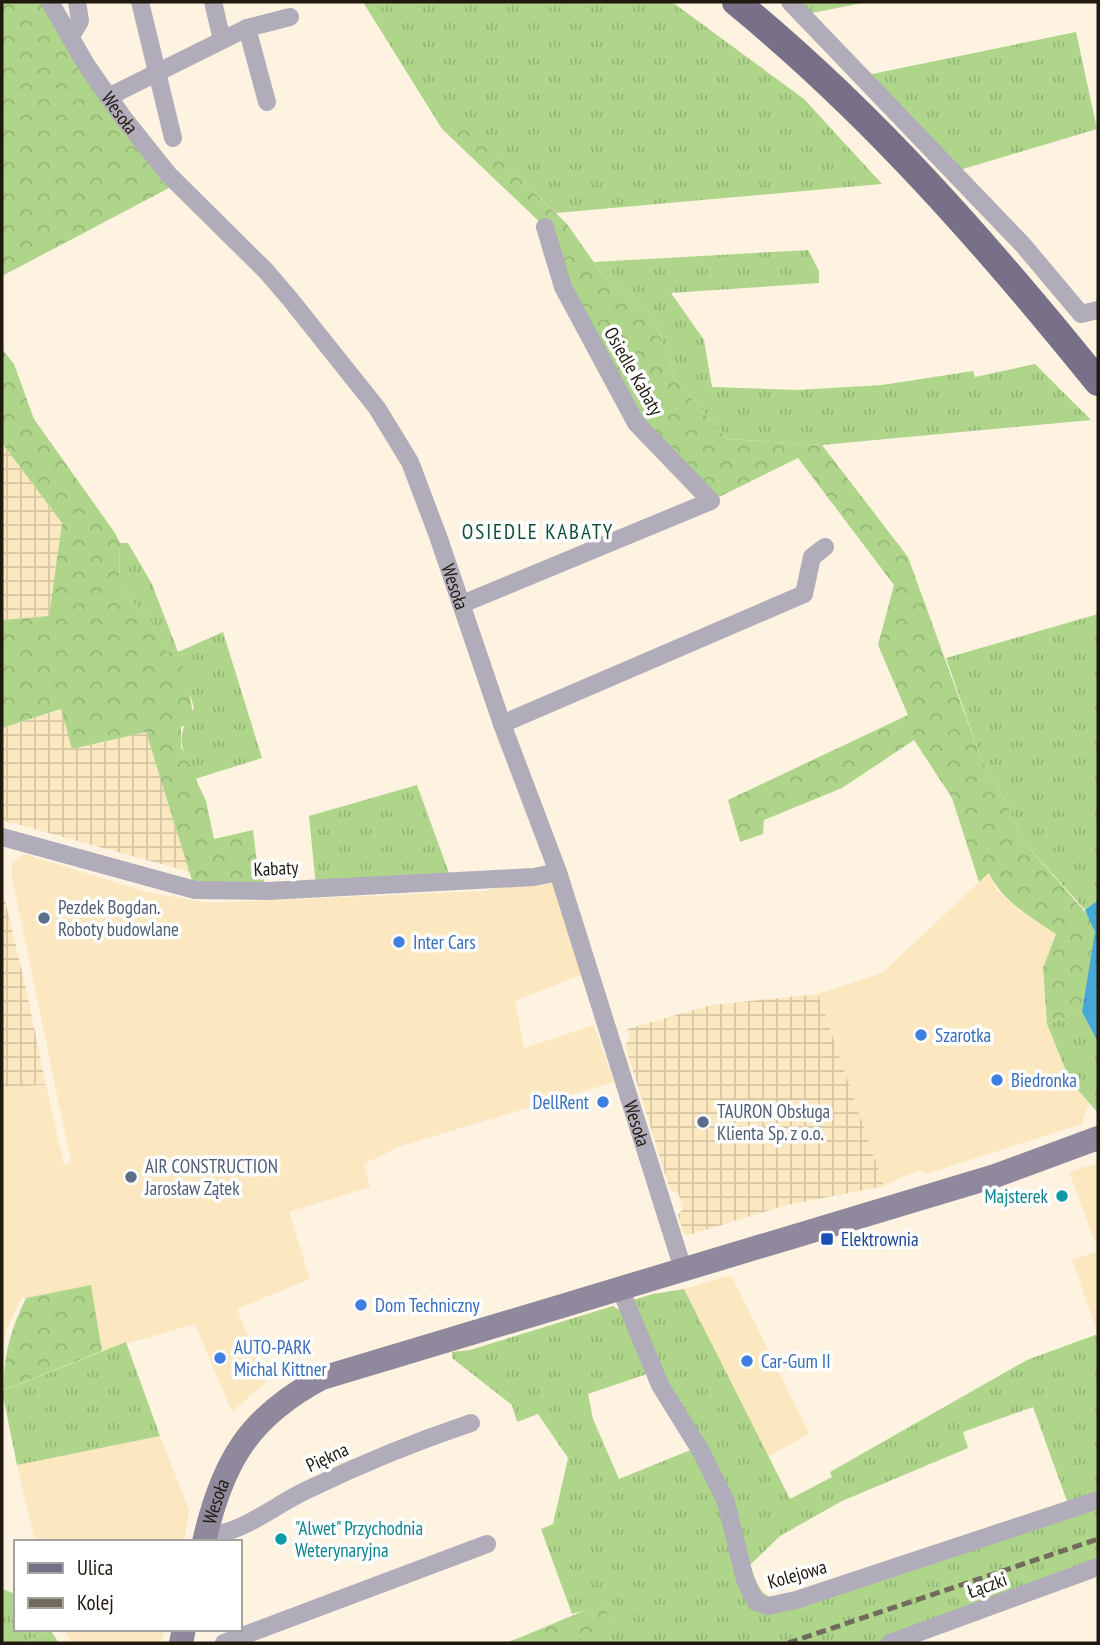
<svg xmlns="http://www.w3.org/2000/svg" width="1100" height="1645" font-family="'PT Sans Narrow',sans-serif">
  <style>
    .built { fill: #fbe8c0 }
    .industrial { fill: url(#industrial-grid) }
    .grass { fill: url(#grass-tufts); fill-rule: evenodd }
    .forest { fill: url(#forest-crowns) }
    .water { fill: url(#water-ripples) }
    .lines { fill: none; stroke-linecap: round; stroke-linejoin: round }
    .street { stroke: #b0acba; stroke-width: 18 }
    .secondary { stroke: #90899e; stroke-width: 24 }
    .primary { stroke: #787089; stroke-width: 28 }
    .rail { stroke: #726b5d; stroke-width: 5; stroke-dasharray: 10 5; stroke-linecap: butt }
    .service-dot { fill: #5c6f8a; stroke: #fff; stroke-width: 2.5 }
    .shop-dot { fill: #3f7fe0; stroke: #fff; stroke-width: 2.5 }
    .culture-dot { fill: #0f9aa8; stroke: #fff; stroke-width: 2.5 }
    .transit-dot { fill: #1a4fb4; stroke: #fff; stroke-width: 2.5 }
    .labels { text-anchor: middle; stroke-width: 7; stroke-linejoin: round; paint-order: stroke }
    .street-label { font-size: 19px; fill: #1f190e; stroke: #fff }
    .service-label { font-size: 19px; fill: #4e5e75; stroke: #fff; text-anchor: start }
    .shop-label { font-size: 19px; fill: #366cbe; stroke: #fff; text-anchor: start }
    .culture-label { font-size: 19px; fill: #0d838f; stroke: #fff; text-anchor: end }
    .transit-label { font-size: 19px; fill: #164399; stroke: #fff; text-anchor: start }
    .neighbourhood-label { font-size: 21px; letter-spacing: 2px; fill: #0f5033; stroke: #fff }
  </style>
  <defs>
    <pattern id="industrial-grid" width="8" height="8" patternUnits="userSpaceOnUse" patternTransform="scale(1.75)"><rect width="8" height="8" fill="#fbe8c0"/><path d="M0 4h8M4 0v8" fill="none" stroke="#d7c6a4"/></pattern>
    <pattern id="grass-tufts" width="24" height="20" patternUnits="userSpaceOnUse" patternTransform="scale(1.75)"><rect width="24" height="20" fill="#afd58b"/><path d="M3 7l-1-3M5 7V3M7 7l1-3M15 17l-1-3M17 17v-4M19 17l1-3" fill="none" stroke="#96b677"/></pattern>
    <pattern id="forest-crowns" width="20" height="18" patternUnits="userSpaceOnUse" patternTransform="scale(1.75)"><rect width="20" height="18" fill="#afd58b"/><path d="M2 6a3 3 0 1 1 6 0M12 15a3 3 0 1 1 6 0" fill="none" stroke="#96b677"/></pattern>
    <pattern id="water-ripples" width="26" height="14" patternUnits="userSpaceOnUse" patternTransform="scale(1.75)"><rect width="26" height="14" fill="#47a9d7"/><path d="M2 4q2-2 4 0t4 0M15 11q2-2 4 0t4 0" fill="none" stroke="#3b89ad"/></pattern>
  </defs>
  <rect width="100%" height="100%" fill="#fdf3e0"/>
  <path class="built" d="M24 854 147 892 210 903 486 891 558 872 581 975 515 1001 524 1048 594 1025 614 1082 401 1146 364 1164 370 1187 289 1212 310 1279 237 1309 266 1382 232 1412 195 1324 102 1351 91 1285 21 1299 6 1331 2 1352V1087L46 1085 64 1165 71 1162 12 878V863Z
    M989 873 997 890 1019 910 1057 934 1043 968 1047 1024 1070 1081 1089 1101 1082 1124 926 1174 922 1170 909 1174 884 1186 818 994 882 973Z
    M1098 1163V1250L1069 1172Z
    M1098 1251V1334L1072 1260Z
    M731 1275 809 1433 767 1458 684 1289Z
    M160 1436 189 1510 184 1542H35L17 1465Z
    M63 1629H165L161 1643H71Z"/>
  <path class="industrial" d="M2 443 62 523 49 616 2 620Z
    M62 709 72 749 146 732 190 872 2 820V728Z
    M2 888 25 984 46 1085 2 1087Z
    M818 994 884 1186 787 1205 685 1236 678 1215 683 1209 678 1192 670 1190 625 1045 630 1039 627 1029 711 1005Z"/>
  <path class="grass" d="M363 2H672L804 99 882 184 556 213 454 117 442 129Z
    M790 2H867L802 15Z
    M1076 32 1097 129 953 172 862 76Z
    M808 250 819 271V283L671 293 704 340 712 387 797 390 882 385 973 371 975 377 1035 364 1091 420 822 445 727 439 675 379 653 315 605 278 594 262Z
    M120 543H128L152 584 178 652 223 632 262 758 195 779C181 748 174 738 194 708L178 653H167L151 622 119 588Z
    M1098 614V900L1085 910 1023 841 1006 802 980 756 946 658Z
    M417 785 449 873 316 887 309 816Z
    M1082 1012 1098 1042V1113L1070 1081 1047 1024Z
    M684 1289 790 1499 832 1477 830 1472 1027 1360 1098 1334V1567L890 1643H569L609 1620 605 1605 572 1614 541 1529 553 1524 568 1458 538 1414 517 1422 512 1405 452 1358V1352L470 1350 613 1306 624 1313 650 1373 588 1394 593 1419 619 1479 693 1449 626 1302 653 1294ZM1033 1407 1068 1504 779 1598C759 1599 757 1581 750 1565L780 1536 842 1501 968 1448 963 1432Z
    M126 1342 160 1436 17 1465 2 1391Z
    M2 1589 16 1594V1629L51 1631 21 1643H2Z"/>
  <path class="forest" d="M2 2H50L171 187 2 276Z
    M454 116 567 224 605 278 653 315 675 379 727 439 822 445 908 557 980 756 1006 802 1023 841 1093 921C1100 950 1088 983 1082 1012L1047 1024 1043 968 1056 934C1030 917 1003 902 989 873L979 882 952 798 914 740 842 788 764 820 763 834 740 842 728 800 908 715 878 645 894 585 798 458 711 501 636 423 545 227 442 129Z
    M2 349 14 364 34 419 115 533 120 543 119 588 151 622 167 652 178 653 187 677 194 721 181 727V747L206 801 214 839 253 830 257 863 268 891 195 890 146 732 72 749 61 709 2 728V620L49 616 62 523 2 443Z
    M91 1285 102 1351 4 1390C3 1355 11 1329 26 1298Z
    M605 1604 609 1620 606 1628 569 1643H505C540 1631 570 1614 605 1604Z
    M51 1631 59 1643H21Z"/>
  <path class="water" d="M1098 900V1042L1082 1012 1095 932 1085 910Z"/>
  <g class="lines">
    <g class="street">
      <path id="s1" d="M50 2 87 66 122 116 169 175 266 271 290 299 377 408 410 462 438 536 502 724 558 872 683 1269"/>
      <path d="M140 2 173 138"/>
      <path d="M213 2 222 40"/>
      <path d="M790 2 1023 245 1081 314 1098 310"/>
      <path d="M247 28 267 102"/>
      <path d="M70 38 80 21 77 2"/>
      <path d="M108 97 247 28 290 17"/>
      <path d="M462 604 711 501 636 423 563 287 545 227"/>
      <path d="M502 724 804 594 812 557 825 547"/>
      <path d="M2 837 195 890 268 891 534 877 558 872"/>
      <path d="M620 1288 660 1385 702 1453 726 1502 745 1580 756 1602 768 1606 796 1600 1098 1500"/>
      <path d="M205 1535C242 1535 274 1505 307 1490 361 1464 414 1442 471 1423"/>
      <path d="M224 1643 487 1544"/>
      <path d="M890 1643 1098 1567"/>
    </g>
    <g class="secondary">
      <path id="s2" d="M204 1542C222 1463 248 1417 322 1378L995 1176 1098 1138"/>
      <path d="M181 1643 184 1629"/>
    </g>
    <path class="primary" d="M736 2C872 113 988 246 1098 382"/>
    <path class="rail" d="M788 1643 1098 1539"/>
  </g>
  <g class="service-dot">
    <circle cx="44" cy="918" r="7"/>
    <circle cx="703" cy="1122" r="7"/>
    <circle cx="131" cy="1177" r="7"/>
  </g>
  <g class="shop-dot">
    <circle cx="399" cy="942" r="7"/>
    <circle cx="921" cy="1035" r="7"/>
    <circle cx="997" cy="1080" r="7"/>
    <circle cx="603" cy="1102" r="7"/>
    <circle cx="361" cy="1305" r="7"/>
    <circle cx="220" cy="1358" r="7"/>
    <circle cx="747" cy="1361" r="7"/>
  </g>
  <g class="culture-dot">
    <circle cx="1062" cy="1196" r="7"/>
    <circle cx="281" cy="1539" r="7"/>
  </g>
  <rect class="transit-dot" x="820" y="1232" width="14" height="14" rx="3.5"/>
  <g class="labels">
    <g class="street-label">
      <text dy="7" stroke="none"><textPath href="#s1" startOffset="131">Wesoła</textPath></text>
      <text transform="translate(634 371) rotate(60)" y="7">Osiedle Kabaty</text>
      <text dy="7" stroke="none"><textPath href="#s1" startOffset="719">Wesoła</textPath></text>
      <text transform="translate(276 868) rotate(-3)" y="7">Kabaty</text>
      <text dy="7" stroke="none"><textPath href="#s1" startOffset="1286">Wesoła</textPath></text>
      <text transform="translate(327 1457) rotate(-25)" y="7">Piękna</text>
      <text dy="7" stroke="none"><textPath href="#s2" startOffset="42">Wesoła</textPath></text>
      <text transform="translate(797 1574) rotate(-16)" y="7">Kolejowa</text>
      <text transform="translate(987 1585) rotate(-20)" y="7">Łączki</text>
    </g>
    <g class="service-label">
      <text x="58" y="914">Pezdek Bogdan.<tspan x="58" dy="22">Roboty budowlane</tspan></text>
      <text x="717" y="1118">TAURON Obsługa<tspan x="717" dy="22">Klienta Sp. z o.o.</tspan></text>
      <text x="145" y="1173">AIR CONSTRUCTION<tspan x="145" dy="22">Jarosław Zątek</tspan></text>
    </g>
    <g class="shop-label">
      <text x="413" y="949">Inter Cars</text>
      <text x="935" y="1042">Szarotka</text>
      <text x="1011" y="1087">Biedronka</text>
      <text x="589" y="1109" text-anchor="end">DellRent</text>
      <text x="375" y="1312">Dom Techniczny</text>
      <text x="234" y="1354">AUTO-PARK<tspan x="234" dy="22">Michal Kittner</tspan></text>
      <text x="761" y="1368">Car-Gum II</text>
    </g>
    <g class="culture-label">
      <text x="1048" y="1203">Majsterek</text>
      <text x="295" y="1535" text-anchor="start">"Alwet" Przychodnia<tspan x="295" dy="22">Weterynaryjna</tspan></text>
    </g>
    <g class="transit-label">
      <text x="841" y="1246">Elektrownia</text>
    </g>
    <g class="neighbourhood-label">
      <text x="538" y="539">OSIEDLE KABATY</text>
    </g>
  </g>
  <rect width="1100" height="1645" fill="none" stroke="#1f190e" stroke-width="7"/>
  <rect x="14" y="1540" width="228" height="91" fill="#ffffff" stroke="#a5a39f" stroke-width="2"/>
  <rect x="28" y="1563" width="35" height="10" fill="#787089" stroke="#a5a39f" stroke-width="2"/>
  <text x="77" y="1575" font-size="21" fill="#1f190e">Ulica</text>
  <rect x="28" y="1598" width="35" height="10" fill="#726b5d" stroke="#a5a39f" stroke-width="2"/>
  <text x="77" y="1610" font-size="21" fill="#1f190e">Kolej</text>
</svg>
